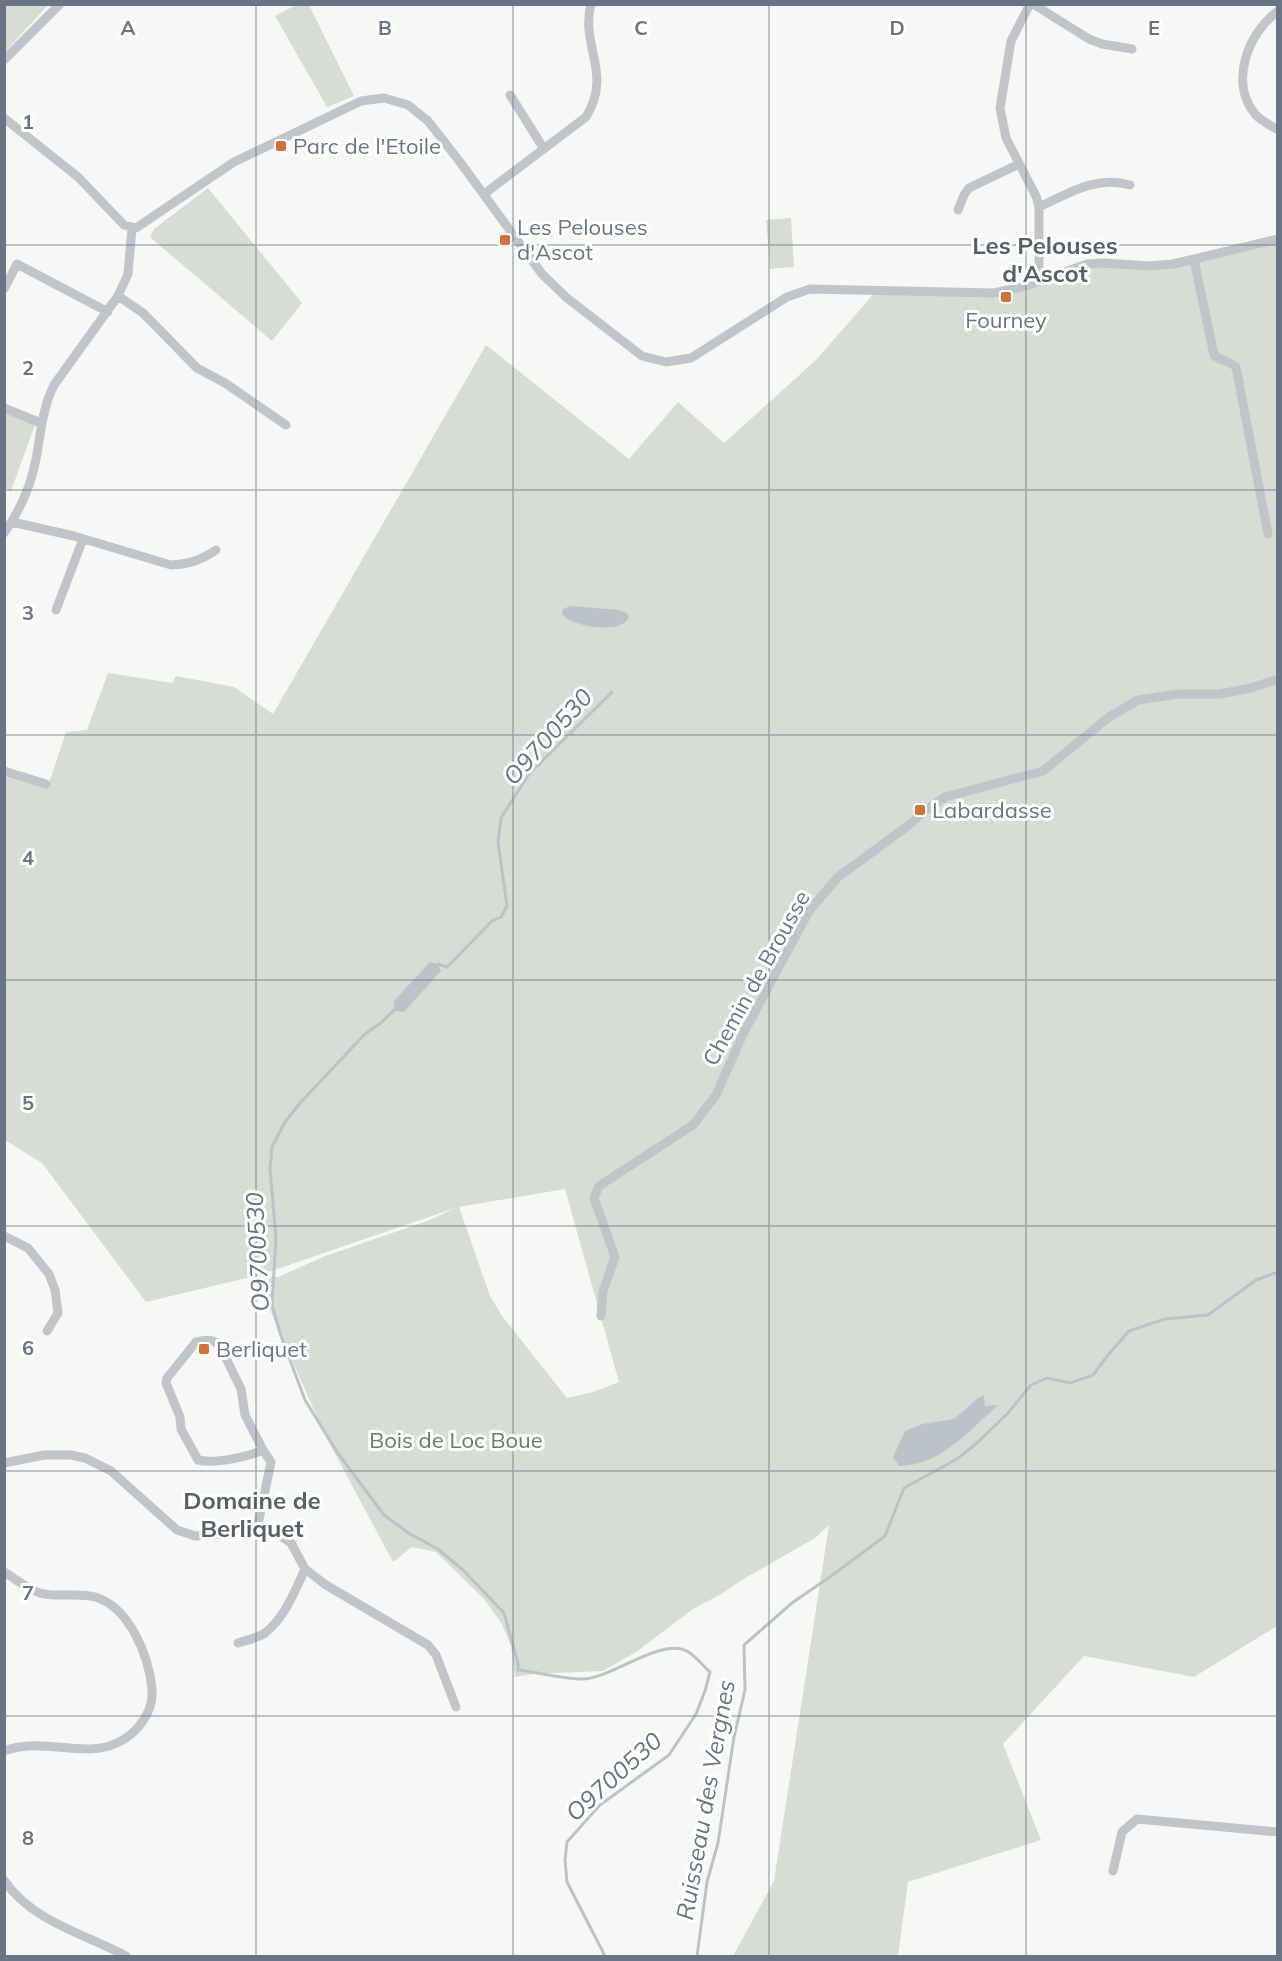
<svg xmlns="http://www.w3.org/2000/svg" width="1282" height="1961" font-family="Mulish,sans-serif">
  <style>
    .green { fill: #d7dcd5; fill-rule: evenodd }
    .water { fill: #bbc3c9 }
    .lines { fill: none; stroke-linecap: round; stroke-linejoin: round }
    .stream { stroke: #bbc3c9; stroke-width: 3 }
    .minor { stroke: #c1c4c8; stroke-width: 9 }
    .grid { fill: none; stroke: #697584; stroke-width: 1.5; stroke-opacity: 0.55 }
    .poi-dot { fill: #d47038; stroke: #fff; stroke-width: 2 }
    .labels { text-anchor: middle; stroke-width: 6; stroke-linejoin: round; paint-order: stroke }
    .poi-label { font-size: 22px; fill: #697584; stroke: #fff; text-anchor: start }
    .street-label { font-size: 22px; fill: #697584; stroke: #fff }
    .park-label { font-size: 22px; fill: #697b68; stroke: #fff }
    .neighbourhood-label { font-size: 24px; font-weight: bold; fill: #575f69; stroke: #fff }
    .water-label { font-size: 24px; font-style: italic; fill: #65757f; stroke: #fff }
    .grid-label { font-size: 20px; text-anchor: middle; font-weight: bold; fill: #697584; stroke: #fff; stroke-width: 6; stroke-linejoin: round; paint-order: stroke }
  </style>
  <rect width="100%" height="100%" fill="#f7f8f5"/>
  <path class="green" d="M5 4 48 5 5 52 4 5Z
    M298 4 309 5 354 96 327 107 275 16Z
    M208 188 302 303 272 341 150 237 154 229Z
    M791 218 794 267 770 269 766 220Z
    M1277 239V1626L1194 1677 1084 1656 1003 1744 1041 1840 908 1882 898 1956H733L774 1881 829 1525 815 1538 740 1581 723 1593 693 1609 636 1652 603 1671 533 1674 515 1677 511 1646 502 1624 484 1599 436 1552 412 1547 393 1562 325 1435 255 1276 146 1302 42 1163 5 1140 4 770 49 783 66 732 87 730 108 673 172 683 176 676 234 687 273 714 486 345 629 459 678 402 724 443 816 360 877 290 994 293 1073 268 1149 266ZM565 1189 619 1382 593 1392 567 1398 502 1316 490 1296 459 1207ZM455 1208 430 1220 325 1256 278 1277 257 1276Z
    M4 412 35 425 11 491 5 488Z"/>
  <path class="water" d="M570 606 619 610 627 613 629 617C623 635 571 627 562 614L563 609Z
    M430 962 438 964 441 971 404 1012 396 1011 393 1002Z
    M984 1395 985 1406 998 1405C970 1430 940 1466 899 1466L893 1457 905 1431 922 1424 954 1419 978 1398Z"/>
  <g class="lines">
    <path class="stream" d="M437 966 438 964 447 967 492 921 501 917 507 906 498 842 501 818 529 774 612 692
      M397 1007 382 1022 365 1034 300 1103 285 1122 272 1147 270 1169 276 1238 272 1305 280 1333 305 1400 337 1452 384 1515 410 1534 438 1549 463 1570 504 1613 518 1663V1670C539 1672 561 1679 582 1679 613 1679 663 1634 690 1653 697 1658 703 1666 710 1672L705 1691 696 1714 669 1755 600 1805 567 1842 565 1860 567 1882 605 1956
      M697 1956 707 1882 718 1843 734 1737 745 1690 744 1645 792 1603 834 1574 885 1536 904 1488 957 1459 977 1443 1008 1413 1031 1385 1047 1378 1070 1383 1093 1375 1108 1355 1129 1331 1165 1319 1208 1315 1256 1280 1278 1272"/>
    <path class="minor" d="M1030 4 1011 41 1000 108 1006 138 1036 196 1039 207V268L1044 279
      M1033 4 1089 39 1102 44 1132 49
      M1278 11C1248 33 1229 82 1255 114 1261 121 1270 125 1278 130
      M4 60 60 4
      M510 95 544 149
      M4 118 78 177 124 225 136 228 234 162 361 101 384 98 408 105 428 121 460 162 542 274 567 298 642 356 666 362 691 358 787 297 810 289 994 293 1025 286 1087 264 1103 263 1149 266 1173 264 1278 239
      M484 194 586 117C613 73 580 46 591 4
      M1039 207C1069 193 1097 175 1130 185
      M958 210 964 195 969 188 1019 164
      M1194 260 1214 355C1221 361 1230 361 1236 367L1268 534
      M4 289 17 264 108 312
      M118 296 143 313 197 368 225 383 286 425
      M4 408 41 423
      M12 522 74 536 171 565C190 564 201 560 216 550
      M4 533C20 511 31 485 36 459 41 433 42 409 54 385L118 296 128 274 132 228
      M56 610 83 539
      M4 771 46 784
      M4 1236 28 1248 49 1274 55 1290 58 1313 47 1331
      M601 1316 603 1291 615 1257 594 1198 599 1186 693 1125 716 1095 743 1034 809 911 838 877 909 825 923 812 945 797 1043 771 1109 717 1138 700 1179 694H1220L1251 688 1278 679
      M4 1463 44 1455H71L85 1458 111 1471 177 1530 195 1536 214 1535 232 1528 252 1524 269 1528 291 1543 305 1569 326 1585 428 1645 436 1655 456 1707
      M258 1524 271 1462 263 1450C247 1457 215 1464 198 1460L181 1429 180 1417 166 1383 167 1378 196 1342C205 1340 214 1338 220 1346L241 1389 245 1415 263 1450
      M4 1572C16 1579 27 1589 40 1593 57 1598 77 1592 95 1597 130 1607 149 1657 152 1689 154 1712 137 1734 117 1743 83 1759 42 1736 4 1751
      M238 1643C247 1640 258 1638 265 1633 285 1617 295 1591 305 1569
      M1113 1871 1122 1832 1137 1819 1278 1832
      M4 1880C31 1921 85 1934 126 1956"/>
  </g>
  <path class="grid" d="M256 4V1956M513 4V1956M769 4V1956M1026 4V1956M4 245H1278M4 490H1278M4 735H1278M4 980H1278M4 1226H1278M4 1471H1278M4 1716H1278"/>
  <g class="poi-dot">
    <rect x="275" y="140" width="12" height="12" rx="3"/>
    <rect x="499" y="234" width="12" height="12" rx="3"/>
    <rect x="1000" y="291" width="12" height="12" rx="3"/>
    <rect x="914" y="804" width="12" height="12" rx="3"/>
    <rect x="198" y="1343" width="12" height="12" rx="3"/>
  </g>
  <g class="labels">
    <g class="poi-label">
      <text x="293" y="154">Parc de l'Etoile</text>
      <text x="517" y="235">Les Pelouses<tspan x="517" dy="25">d'Ascot</tspan></text>
      <text x="1006" y="328" text-anchor="middle">Fourney</text>
      <text x="932" y="818">Labardasse</text>
      <text x="216" y="1357">Berliquet</text>
    </g>
    <g class="street-label">
      <text transform="translate(756 978) rotate(-61)" y="8">Chemin de Brousse</text>
    </g>
    <g class="park-label">
      <text x="456" y="1448">Bois de Loc Boue</text>
    </g>
    <g class="neighbourhood-label">
      <text x="1045" y="254">Les Pelouses<tspan x="1045" dy="28">d'Ascot</tspan></text>
      <text x="252" y="1509">Domaine de<tspan x="252" dy="28">Berliquet</tspan></text>
    </g>
    <g class="water-label">
      <text transform="translate(548 737) rotate(-48)" y="8">O9700530</text>
      <text transform="translate(258 1252) rotate(-93)" y="8">O9700530</text>
      <text transform="translate(614 1777) rotate(-42)" y="8">O9700530</text>
      <text transform="translate(706 1800) rotate(-80)" y="8">Ruisseau des Vergnes</text>
    </g>
  </g>
  <g class="grid-label">
    <text x="128" y="35">A</text>
    <text x="385" y="35">B</text>
    <text x="641" y="35">C</text>
    <text x="897" y="35">D</text>
    <text x="1154" y="35">E</text>
    <text x="28" y="129">1</text>
    <text x="28" y="375">2</text>
    <text x="28" y="620">3</text>
    <text x="28" y="865">4</text>
    <text x="28" y="1110">5</text>
    <text x="28" y="1355">6</text>
    <text x="28" y="1600">7</text>
    <text x="28" y="1845">8</text>
  </g>
  <rect width="1282" height="1961" fill="none" stroke="#697584" stroke-width="12"/>
</svg>
